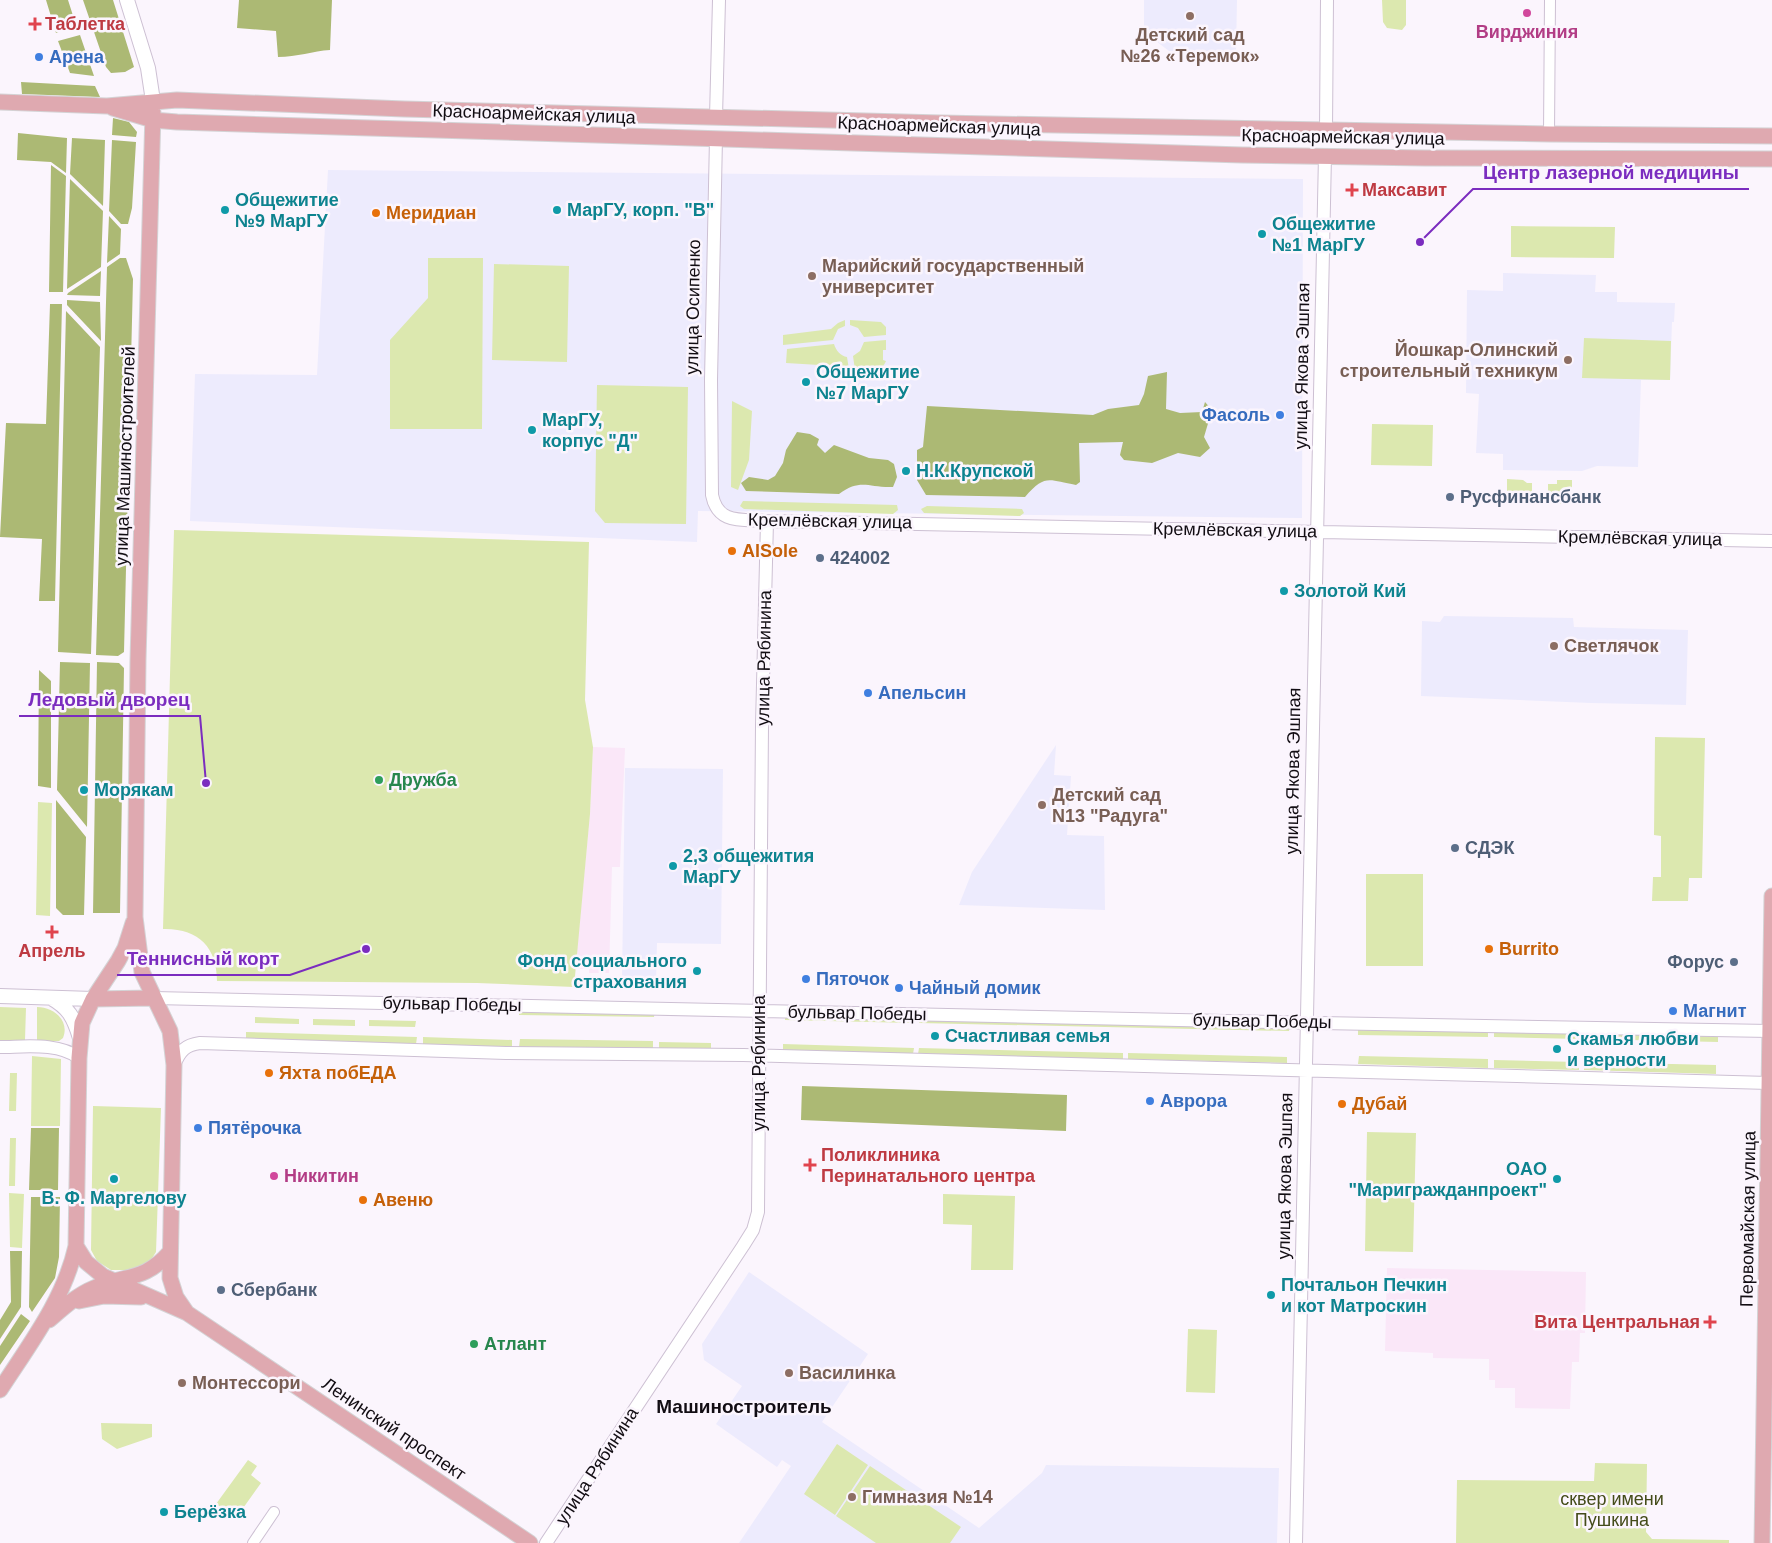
<svg xmlns="http://www.w3.org/2000/svg" width="1772" height="1543" font-family="Helvetica,sans-serif">
  <style>
    .industrial { fill: #fae7f8 }
    .education { fill: #edebfd }
    .green { fill: #dce8af }
    .forest { fill: #acb974 }
    .lines { fill: none; stroke-linecap: round; stroke-linejoin: round }
    .minor-casing { stroke: #cdc0d3; stroke-width: 12 }
    .tertiary-casing { stroke: #cdc0d3; stroke-width: 14 }
    .secondary-casing { stroke: #cdc0d3; stroke-width: 16 }
    .primary-casing { stroke: #d4d3d5; stroke-width: 17 }
    .minor { stroke: #fff; stroke-width: 10 }
    .tertiary { stroke: #fff; stroke-width: 12 }
    .secondary { stroke: #fff; stroke-width: 14 }
    .primary { stroke: #dfa9b0; stroke-width: 15 }
    .hotel-dot { fill: #d1479c; stroke: #fbf5fd; stroke-width: 2 }
    .education-dot { fill: #8d6e63; stroke: #fbf5fd; stroke-width: 2 }
    .health-dot { fill: #e0444e; stroke: #fbf5fd; stroke-width: 2 }
    .shop-dot { fill: #3f7fe0; stroke: #fbf5fd; stroke-width: 2 }
    .culture-dot { fill: #0f9aa8; stroke: #fbf5fd; stroke-width: 2 }
    .food-dot { fill: #e8710a; stroke: #fbf5fd; stroke-width: 2 }
    .service-dot { fill: #5c6f8a; stroke: #fbf5fd; stroke-width: 2 }
    .leisure-dot { fill: #2e9e5b; stroke: #fbf5fd; stroke-width: 2 }
    .labels { text-anchor: middle; stroke-width: 5; stroke-linejoin: round; paint-order: stroke }
    .health-label { font-size: 18px; font-weight: bold; fill: #be3a42; stroke: #fbf5fd; text-anchor: start }
    .hotel-label { font-size: 18px; font-weight: bold; fill: #b23c85; stroke: #fbf5fd }
    .education-label { font-size: 18px; font-weight: bold; fill: #785e54; stroke: #fbf5fd; text-anchor: start }
    .shop-label { font-size: 18px; font-weight: bold; fill: #366cbe; stroke: #fbf5fd; text-anchor: start }
    .street-label { font-size: 18px; fill: #120d13; stroke: #fbf5fd }
    .culture-label { font-size: 18px; font-weight: bold; fill: #0d838f; stroke: #fbf5fd; text-anchor: start }
    .food-label { font-size: 18px; font-weight: bold; fill: #c56008; stroke: #fbf5fd; text-anchor: start }
    .service-label { font-size: 18px; font-weight: bold; fill: #4e5e75; stroke: #fbf5fd; text-anchor: start }
    .leisure-label { font-size: 18px; font-weight: bold; fill: #27864d; stroke: #fbf5fd; text-anchor: start }
    .park-label { font-size: 18px; fill: #444c19; stroke: #fbf5fd }
    .neighbourhood-label { font-size: 19px; font-weight: bold; fill: #120d13; stroke: #fbf5fd }
    .leader { fill: none; stroke: #7b2cbf; stroke-width: 2 }
    .callout-dot { fill: #7b2cbf; stroke: #fbf5fd; stroke-width: 2 }
    .callout-label { font-size: 19px; text-anchor: middle; font-weight: bold; fill: #7b2cbf; stroke: #fbf5fd; stroke-width: 5; stroke-linejoin: round; paint-order: stroke }
  </style>
  <rect width="100%" height="100%" fill="#fbf5fd"/>
  <path class="industrial" d="M593 747 625 748 620 867H612L609 973H589V969H575L590 814Z
    M1387 1268 1586 1272 1585 1333H1580L1579 1362H1572L1570 1409 1515 1408V1388H1495V1380H1489V1359L1433 1358V1353L1385 1351Z"/>
  <path class="education" d="M1144 0H1237L1236 52 1169 51 1144 32Z
    M328 170 1303 179 1302 518 698 511 697 542 190 521 195 374 317 375Z
    M1503 273 1596 275 1595 292H1617V302L1675 303 1674 322H1672L1670 380H1641L1638 467 1597 466 1582 471 1503 470V454L1476 453 1479 394 1466 393 1467 290 1503 291Z
    M1444 616 1573 618 1574 627 1688 630 1686 705 1591 703 1421 696 1422 621 1440 622Z
    M1056 745 1054 775 1071 776 1067 835 1104 836 1105 910 959 905 972 872Z
    M625 768 723 769 721 944 657 943 656 982 622 981Z
    M749 1272 868 1354 822 1422 979 1528 1042 1473 1046 1465 1279 1468 1277 1543H739L791 1466 782 1460 777 1467 716 1424 742 1386 704 1360 702 1344Z"/>
  <path class="green" d="M1382 0H1406V25L1402 30 1387 28 1383 22Z
    M1511 226 1615 227 1614 258 1511 257Z
    M428 258H483L482 429H390V340L428 298Z
    M494 264 569 266 567 362 492 360Z
    M845 320V326L838 329 833 340 783 345V335L831 329 838 323Z
    M850 320 881 322 886 327V335L864 337 858 328 850 325Z
    M1584 338 1671 341 1670 380 1582 378Z
    M886 340V350H883V360L886 361C881 374 866 370 855 370L853 356 860 351 864 342Z
    M834 344C836 351 841 356 847 357L850 376 836 375V366L786 363 787 349Z
    M597 385 688 387 686 524 605 523 595 511Z
    M732 401 752 411 749 460 738 490 731 487Z
    M1372 424 1433 425 1432 466 1371 465Z
    M1507 479 1523 480 1527 483H1532V504H1507Z
    M1557 480H1572V504H1548V484H1557Z
    M743 501 897 505 898 510 893 514 744 509 740 506Z
    M927 506 1022 509 1024 513 1020 516 924 513 921 509Z
    M174 530 589 542 585 700 593 747 590 814 574 987 477 983 217 981C217 947 198 928 163 929Z
    M1655 737 1705 738 1702 878H1689L1688 901H1652L1653 877H1661V836L1654 835Z
    M38 802 52 803 50 916 36 915Z
    M1366 874H1423V966H1366Z
    M0 1007 26 1008 25 1040H0Z
    M37 1007C54 1007 70 1021 63 1038L59 1041H37Z
    M519 1007 655 1010 654 1017 519 1015Z
    M785 1014 913 1016V1023L785 1020Z
    M255 1017 299 1019V1024L255 1023Z
    M919 1017 1290 1024 1289 1031 919 1023Z
    M313 1019 355 1020V1026L313 1025Z
    M369 1020 416 1021 415 1027 369 1026Z
    M1358 1026 1488 1028V1037L1358 1035Z
    M1494 1029 1580 1030V1039L1494 1037Z
    M1585 1030 1718 1033V1042L1585 1039Z
    M246 1032 417 1037 416 1044 246 1039Z
    M423 1037 512 1040V1047L423 1045Z
    M520 1039 653 1041V1049L519 1047Z
    M659 1042 711 1043V1050L659 1049Z
    M783 1044 914 1048 913 1054 783 1050Z
    M919 1048 1123 1053V1059L918 1054Z
    M1128 1053 1287 1057V1063L1128 1059Z
    M32 1056 61 1059 60 1126H31Z
    M1359 1056 1488 1059V1068L1358 1064Z
    M1494 1060 1579 1062V1070L1494 1068Z
    M1584 1062 1716 1065V1074L1584 1070Z
    M10 1073H17L16 1111H9Z
    M93 1106 161 1108 156 1252 149 1263 132 1270H111L97 1261 91 1250Z
    M1367 1132 1416 1133 1413 1252 1365 1251Z
    M10 1138H16L15 1186H9Z
    M9 1193 24 1194 22 1248 10 1247Z
    M943 1194 1015 1196 1013 1270H971L972 1225 943 1224Z
    M1188 1329 1217 1330 1215 1393 1186 1392Z
    M101 1423 152 1424V1437L117 1449 102 1439Z
    M837 1444 868 1465 835 1515 804 1494Z
    M248 1460 257 1466 251 1475 261 1483 236 1518 216 1504Z
    M1595 1463 1647 1464 1646 1532 1652 1539 1729 1540V1543H1456L1457 1480 1594 1481Z
    M870 1466 961 1527 950 1543H876L836 1516Z"/>
  <path class="forest" d="M46 0H68L76 25 56 33Z
    M83 0H113L134 67 125 72 111 73 106 67Z
    M239 0H332L330 50C313 51 297 57 278 57L276 31 237 28Z
    M80 35 94 76 70 73 58 41Z
    M21 82 95 86 100 97 22 94Z
    M113 118 129 122 137 132 136 137 112 135Z
    M18 133 67 138 66 173 51 162 17 160Z
    M72 138 105 140 103 206 70 174Z
    M112 140 136 142 132 208 128 224H121L109 211Z
    M51 165 66 176 63 292H49Z
    M70 179 103 211 101 267 67 289Z
    M109 216 121 229 120 254 107 263Z
    M120 258H126L133 279 124 652 118 656 96 655 107 267Z
    M101 271 100 296 67 295 68 293Z
    M67 300 100 302 101 341 67 305Z
    M50 304H62L55 601H39L42 539 0 537 6 423 46 424Z
    M66 311 100 347 91 654 58 652Z
    M1167 372 1166 409 1180 413 1202 412 1205 402 1212 410 1204 437 1210 448 1200 457 1178 453 1152 463 1124 460 1120 455 1123 442 1079 443 1080 482 1076 485C1048 480 1045 474 1025 497L926 495 917 480V450L923 447 927 406 1093 415 1108 409 1139 405 1144 394 1148 376Z
    M797 432 810 434 819 439 817 445 825 453 834 445 869 458 888 460 894 464 897 477 893 487C868 488 861 478 839 494L746 491 741 483 749 477 768 480 775 476 783 463 786 450Z
    M60 662 90 663 87 827 57 790Z
    M97 662 119 663 124 668 120 913H93Z
    M39 670 51 681V788L38 786Z
    M56 800 86 837 84 915H63L56 908Z
    M802 1086 1067 1095 1066 1131 801 1120Z
    M31 1128H59L58 1190H29Z
    M31 1197H60L59 1257 55 1278 32 1312 29 1307Z
    M10 1251H22L21 1307 0 1339V1320L11 1302Z
    M21 1314 30 1321 0 1365V1346Z"/>
  <g class="lines">
    <g class="minor-casing">
      <path id="minor" d="M1549 134 1550 0
        M253 1543 274 1512"/>
    </g>
    <g class="tertiary-casing">
      <path id="tertiary" d="M716 117 719 0
        M1326 130 1327 0
        M716 138 711 380 712 495C718 525 742 519 767 521L1772 541
        M154 998 1320 1023 1770 1031
        M0 1047C24 1047 58 1042 79 1058
        M174 1065C180 1051 185 1045 200 1043L506 1053 743 1055 1769 1083
        M546 1543 743 1246 753 1230 758 1212 762 725 767 521
        M1296 1543 1325 155"/>
    </g>
    <g class="secondary-casing">
      <path id="secondary" d="M127 0 148 68 153 101
        M0 996 93 999
        M51 998C69 1008 74 1018 80 1038"/>
    </g>
    <g class="primary-casing">
      <path id="primary" d="M0 102 107 106 177 100 404 109 941 123 1549 134 1772 136
        M113 108 153 120 177 122 1242 155 1424 158 1772 159
        M153 112 138 660 135 917 142 972 170 1031 174 1065 170 1278 176 1297 187 1313
        M93 999 154 998
        M76 1246 86 1262 103 1276 187 1313 530 1543
        M79 1301 104 1296 141 1297
        M49 1320C63 1308 77 1295 94 1288 125 1274 144 1282 170 1252
        M0 1390C29 1345 64 1300 76 1246L79 1058 82 1023 93 999 118 961 125 948 133 923
        M1762 1543 1772 896"/>
    </g>
    <use href="#minor" class="minor"/>
    <use href="#tertiary" class="tertiary"/>
    <use href="#secondary" class="secondary"/>
    <use href="#primary" class="primary"/>
  </g>
  <g class="hotel-dot">
    <circle cx="1527" cy="13" r="5"/>
    <circle cx="274" cy="1176" r="5"/>
  </g>
  <g class="education-dot">
    <circle cx="1190" cy="16" r="5"/>
    <circle cx="812" cy="276" r="5"/>
    <circle cx="1568" cy="360" r="5"/>
    <circle cx="1554" cy="646" r="5"/>
    <circle cx="1042" cy="805" r="5"/>
    <circle cx="789" cy="1373" r="5"/>
    <circle cx="182" cy="1383" r="5"/>
    <circle cx="852" cy="1497" r="5"/>
  </g>
  <g class="health-dot">
    <path d="M32.5 16.5h5v5h5v5h-5v5h-5v-5h-5v-5h5z"/>
    <path d="M1349.5 182.5h5v5h5v5h-5v5h-5v-5h-5v-5h5z"/>
    <path d="M49.5 924.5h5v5h5v5h-5v5h-5v-5h-5v-5h5z"/>
    <path d="M807.5 1157.5h5v5h5v5h-5v5h-5v-5h-5v-5h5z"/>
    <path d="M1707.5 1314.5h5v5h5v5h-5v5h-5v-5h-5v-5h5z"/>
  </g>
  <g class="shop-dot">
    <circle cx="39" cy="57" r="5"/>
    <circle cx="1280" cy="415" r="5"/>
    <circle cx="868" cy="693" r="5"/>
    <circle cx="806" cy="979" r="5"/>
    <circle cx="899" cy="988" r="5"/>
    <circle cx="1673" cy="1011" r="5"/>
    <circle cx="1150" cy="1101" r="5"/>
    <circle cx="198" cy="1128" r="5"/>
  </g>
  <g class="culture-dot">
    <circle cx="225" cy="210" r="5"/>
    <circle cx="557" cy="210" r="5"/>
    <circle cx="1262" cy="234" r="5"/>
    <circle cx="806" cy="382" r="5"/>
    <circle cx="532" cy="430" r="5"/>
    <circle cx="906" cy="471" r="5"/>
    <circle cx="1284" cy="591" r="5"/>
    <circle cx="84" cy="790" r="5"/>
    <circle cx="673" cy="866" r="5"/>
    <circle cx="697" cy="971" r="5"/>
    <circle cx="935" cy="1036" r="5"/>
    <circle cx="1557" cy="1049" r="5"/>
    <circle cx="114" cy="1179" r="5"/>
    <circle cx="1557" cy="1179" r="5"/>
    <circle cx="1271" cy="1295" r="5"/>
    <circle cx="164" cy="1512" r="5"/>
  </g>
  <g class="food-dot">
    <circle cx="376" cy="213" r="5"/>
    <circle cx="732" cy="551" r="5"/>
    <circle cx="1489" cy="949" r="5"/>
    <circle cx="269" cy="1073" r="5"/>
    <circle cx="1342" cy="1104" r="5"/>
    <circle cx="363" cy="1200" r="5"/>
  </g>
  <g class="service-dot">
    <circle cx="1450" cy="497" r="5"/>
    <circle cx="820" cy="558" r="5"/>
    <circle cx="1455" cy="848" r="5"/>
    <circle cx="1734" cy="962" r="5"/>
    <circle cx="221" cy="1290" r="5"/>
  </g>
  <g class="leisure-dot">
    <circle cx="379" cy="780" r="5"/>
    <circle cx="474" cy="1344" r="5"/>
  </g>
  <g class="labels">
    <g class="health-label">
      <text x="45" y="30">Таблетка</text>
      <text x="1362" y="196">Максавит</text>
      <text x="52" y="957" text-anchor="middle">Апрель</text>
      <text x="821" y="1161">Поликлиника<tspan x="821" dy="21">Перинатального центра</tspan></text>
      <text x="1700" y="1328" text-anchor="end">Вита Центральная</text>
    </g>
    <g class="hotel-label">
      <text x="1527" y="38">Вирджиния</text>
      <text x="284" y="1182" text-anchor="start">Никитин</text>
    </g>
    <g class="education-label">
      <text x="1190" y="41" text-anchor="middle">Детский сад<tspan x="1190" dy="21">№26 «Теремок»</tspan></text>
      <text x="822" y="272">Марийский государственный<tspan x="822" dy="21">университет</tspan></text>
      <text x="1558" y="356" text-anchor="end">Йошкар-Олинский<tspan x="1558" dy="21">строительный техникум</tspan></text>
      <text x="1564" y="652">Светлячок</text>
      <text x="1052" y="801">Детский сад<tspan x="1052" dy="21">N13 "Радуга"</tspan></text>
      <text x="799" y="1379">Василинка</text>
      <text x="192" y="1389">Монтессори</text>
      <text x="862" y="1503">Гимназия №14</text>
    </g>
    <g class="shop-label">
      <text x="49" y="63">Арена</text>
      <text x="1270" y="421" text-anchor="end">Фасоль</text>
      <text x="878" y="699">Апельсин</text>
      <text x="816" y="985">Пяточок</text>
      <text x="909" y="994">Чайный домик</text>
      <text x="1683" y="1017">Магнит</text>
      <text x="1160" y="1107">Аврора</text>
      <text x="208" y="1134">Пятёрочка</text>
    </g>
    <g class="street-label">
      <text transform="translate(534 114) rotate(2)" y="6">Красноармейская улица</text>
      <text transform="translate(939 126) rotate(2)" y="6">Красноармейская улица</text>
      <text transform="translate(1343 137) rotate(1)" y="6">Красноармейская улица</text>
      <text transform="translate(693 307) rotate(-89)" y="6">улица Осипенко</text>
      <text transform="translate(1302 366) rotate(-89)" y="6">улица Якова Эшпая</text>
      <text transform="translate(125 456) rotate(-88)" y="6">улица Машиностроителей</text>
      <text transform="translate(830 521) rotate(1)" y="6">Кремлёвская улица</text>
      <text transform="translate(1235 530) rotate(1)" y="6">Кремлёвская улица</text>
      <text transform="translate(1640 538) rotate(1)" y="6">Кремлёвская улица</text>
      <text transform="translate(764 658) rotate(-89)" y="6">улица Рябинина</text>
      <text transform="translate(1293 771) rotate(-89)" y="6">улица Якова Эшпая</text>
      <text transform="translate(452 1004) rotate(1)" y="6">бульвар Победы</text>
      <text transform="translate(857 1013) rotate(1)" y="6">бульвар Победы</text>
      <text transform="translate(1262 1021) rotate(1)" y="6">бульвар Победы</text>
      <text transform="translate(759 1063) rotate(-90)" y="6">улица Рябинина</text>
      <text transform="translate(1285 1176) rotate(-89)" y="6">улица Якова Эшпая</text>
      <text transform="translate(1748 1219) rotate(-89)" y="6">Первомайская улица</text>
      <text transform="translate(394 1429) rotate(34)" y="6">Ленинский проспект</text>
      <text transform="translate(597 1466) rotate(-57)" y="6">улица Рябинина</text>
    </g>
    <g class="culture-label">
      <text x="235" y="206">Общежитие<tspan x="235" dy="21">№9 МарГУ</tspan></text>
      <text x="567" y="216">МарГУ, корп. "В"</text>
      <text x="1272" y="230">Общежитие<tspan x="1272" dy="21">№1 МарГУ</tspan></text>
      <text x="816" y="378">Общежитие<tspan x="816" dy="21">№7 МарГУ</tspan></text>
      <text x="542" y="426">МарГУ,<tspan x="542" dy="21">корпус "Д"</tspan></text>
      <text x="916" y="477">Н.К.Крупской</text>
      <text x="1294" y="597">Золотой Кий</text>
      <text x="94" y="796">Морякам</text>
      <text x="683" y="862">2,3 общежития<tspan x="683" dy="21">МарГУ</tspan></text>
      <text x="687" y="967" text-anchor="end">Фонд социального<tspan x="687" dy="21">страхования</tspan></text>
      <text x="945" y="1042">Счастливая семья</text>
      <text x="1567" y="1045">Скамья любви<tspan x="1567" dy="21">и верности</tspan></text>
      <text x="1547" y="1175" text-anchor="end">OAO<tspan x="1547" dy="21">"Маригражданпроект"</tspan></text>
      <text x="114" y="1204" text-anchor="middle">В. Ф. Маргелову</text>
      <text x="1281" y="1291">Почтальон Печкин<tspan x="1281" dy="21">и кот Матроскин</tspan></text>
      <text x="174" y="1518">Берёзка</text>
    </g>
    <g class="food-label">
      <text x="386" y="219">Меридиан</text>
      <text x="742" y="557">AlSole</text>
      <text x="1499" y="955">Burrito</text>
      <text x="279" y="1079">Яхта побЕДА</text>
      <text x="1352" y="1110">Дубай</text>
      <text x="373" y="1206">Авеню</text>
    </g>
    <g class="service-label">
      <text x="1460" y="503">Русфинансбанк</text>
      <text x="830" y="564">424002</text>
      <text x="1465" y="854">СДЭК</text>
      <text x="1724" y="968" text-anchor="end">Форус</text>
      <text x="231" y="1296">Сбербанк</text>
    </g>
    <g class="leisure-label">
      <text x="389" y="786">Дружба</text>
      <text x="484" y="1350">Атлант</text>
    </g>
    <g class="park-label">
      <text x="1612" y="1505">сквер имени<tspan x="1612" dy="21">Пушкина</tspan></text>
    </g>
    <g class="neighbourhood-label">
      <text x="744" y="1413">Машиностроитель</text>
    </g>
  </g>
  <path class="leader" d="M1420 242L1473 189H1749M206 783L200 716H19M366 949L290 975H117"/>
  <g class="callout-dot">
    <circle cx="1420" cy="242" r="5"/>
    <circle cx="206" cy="783" r="5"/>
    <circle cx="366" cy="949" r="5"/>
  </g>
  <g class="callout-label">
    <text x="1611" y="179">Центр лазерной медицины</text>
    <text x="109" y="706">Ледовый дворец</text>
    <text x="203" y="965">Теннисный корт</text>
  </g>
</svg>
